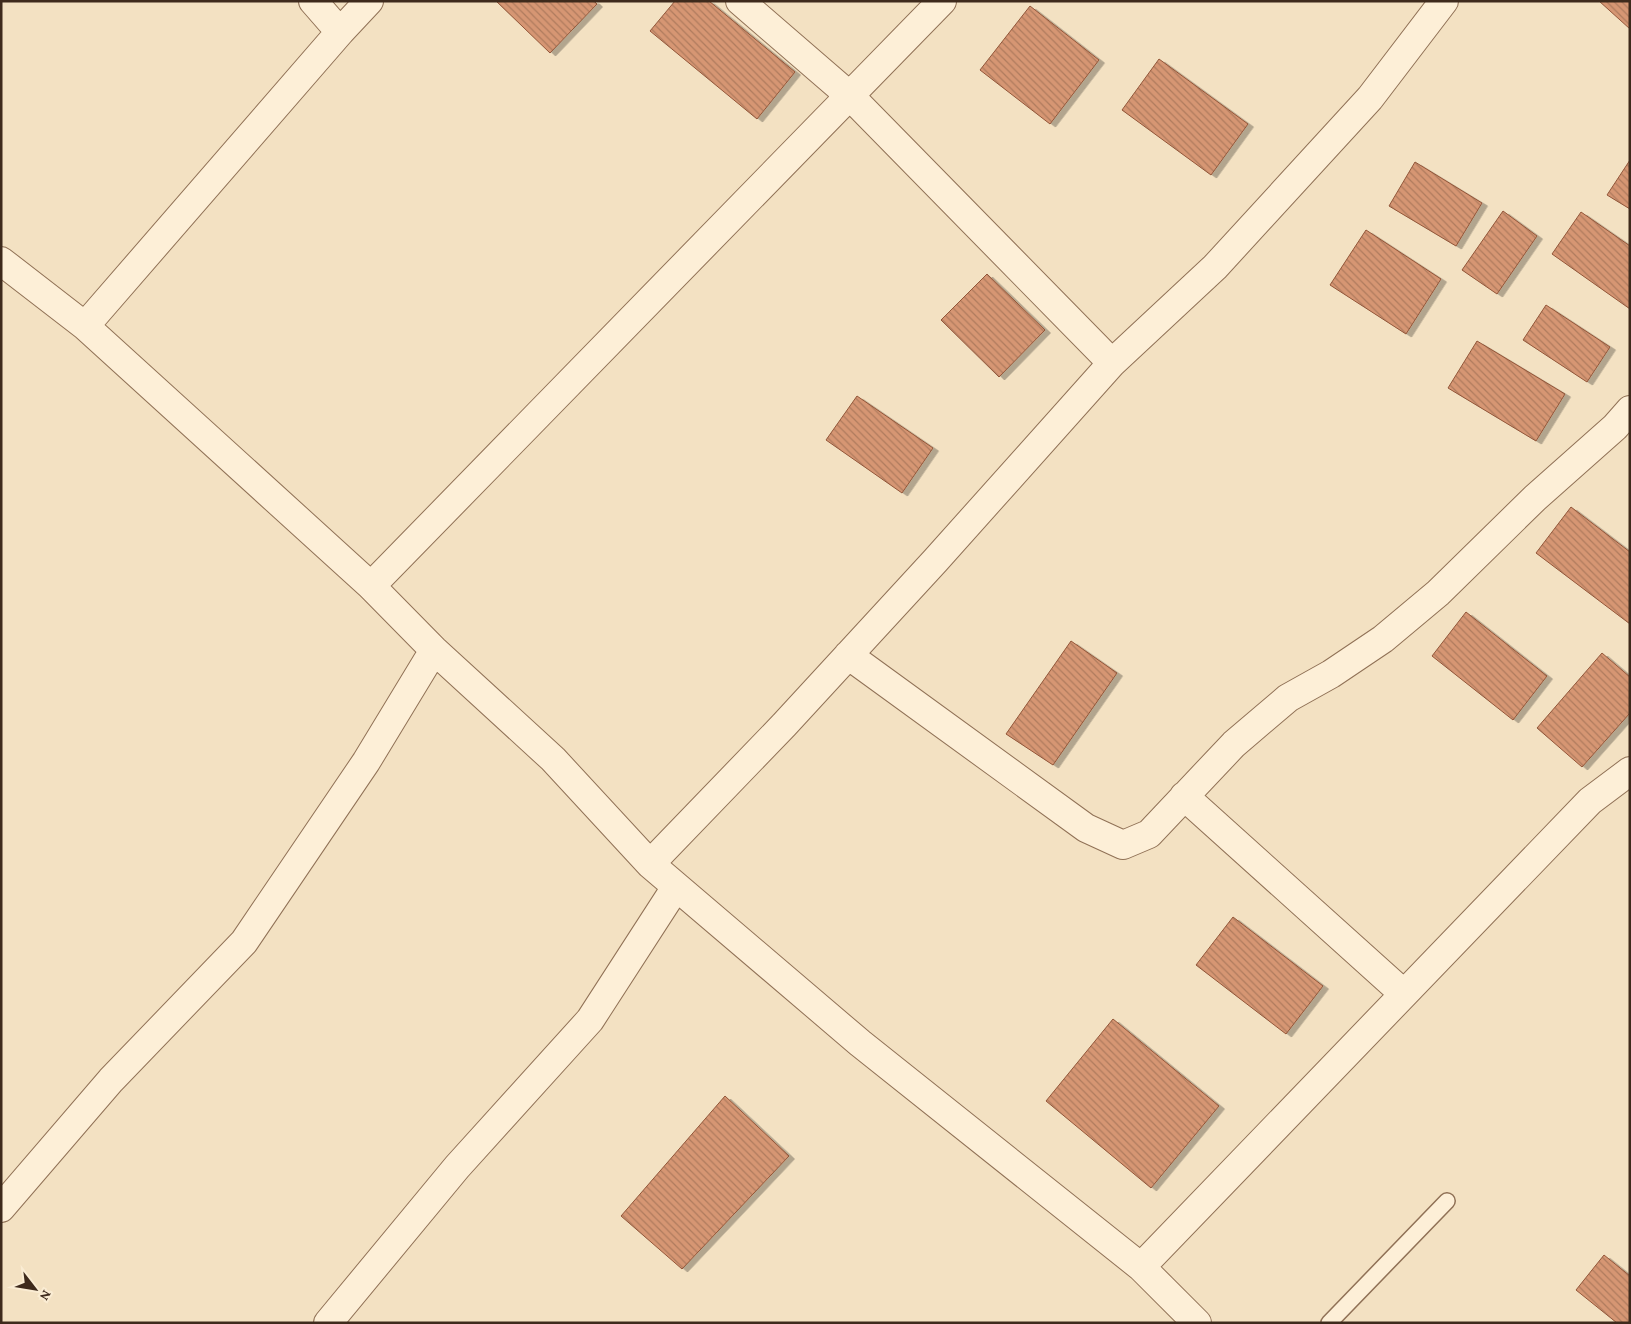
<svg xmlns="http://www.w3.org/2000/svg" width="1631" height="1324" font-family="'Crimson Pro',serif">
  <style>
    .building { fill: url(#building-back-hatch); stroke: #925639; filter: url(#shadow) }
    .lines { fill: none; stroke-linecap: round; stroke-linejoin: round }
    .lane-casing { stroke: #907156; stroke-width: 18 }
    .street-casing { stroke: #907156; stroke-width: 30 }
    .lane { stroke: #fdefd7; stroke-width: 15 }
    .street { stroke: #fdefd7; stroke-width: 28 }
  </style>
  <defs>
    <pattern id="building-back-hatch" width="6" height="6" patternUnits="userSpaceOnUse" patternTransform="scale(1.25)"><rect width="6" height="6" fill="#d69673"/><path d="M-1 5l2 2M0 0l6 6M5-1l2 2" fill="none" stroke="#af7b5e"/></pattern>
    <filter id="shadow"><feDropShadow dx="5.5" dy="3" stdDeviation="0" flood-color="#0004"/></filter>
  </defs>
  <rect width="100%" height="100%" fill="#f3e1c2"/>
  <path class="building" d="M496 1H594L597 4 550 53Z
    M675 1H709L795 72 757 119 650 31Z
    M1599 1H1630V29Z
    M1030 6 1099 60 1050 124 980 70Z
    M1159 59 1248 124 1211 175 1122 110Z
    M1630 160V209L1607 195Z
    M1415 162 1482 203 1456 246 1389 206Z
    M1503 211 1537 236 1497 294 1462 270Z
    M1581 212 1630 246V309L1552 254Z
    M1366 230 1441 279 1406 334 1330 285Z
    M987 274 1045 330 999 377 941 320Z
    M1546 305 1610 347 1587 382 1523 340Z
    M1477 341 1565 394 1536 441 1448 388Z
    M857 396 933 448 902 493 826 440Z
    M1571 507 1630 552V624L1536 553Z
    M1466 612 1547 676 1513 720 1432 656Z
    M1071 641 1117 673 1053 765 1006 734Z
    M1602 653 1630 677V713L1582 767 1537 728Z
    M1233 917 1323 986 1286 1034 1196 965Z
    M1113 1019 1219 1106 1151 1188 1046 1101Z
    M725 1096 789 1156 682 1269 621 1216Z
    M1604 1255 1630 1276V1323H1617L1576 1290Z"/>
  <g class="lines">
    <g class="lane-casing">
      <path id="lane" d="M1329 1323 1447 1201"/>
    </g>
    <g class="street-casing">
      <path id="street" d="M313 1 340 32
        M740 1 850 96 1112 363
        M1 261 85 326 371 586 434 650 553 759 650 864 860 1043 1141 1267 1197 1323
        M85 326 340 32 369 1
        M371 586 942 1
        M848 655 1086 828 1123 845 1149 834 1234 744 1288 698 1331 674 1383 639 1438 593 1535 498 1615 427 1630 410
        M1184 796 1404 994
        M650 864 784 725 935 561 1112 363 1215 267 1370 98 1444 1
        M1 1208 111 1080 244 942 366 762 434 650
        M1141 1267 1590 801 1630 771
        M328 1323 457 1167 590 1020 676 887"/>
    </g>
    <use href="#lane" class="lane"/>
    <use href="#street" class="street"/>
  </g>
  <rect width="1631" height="1324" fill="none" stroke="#3e2a1c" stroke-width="5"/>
  <g transform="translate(35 1289) rotate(121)" stroke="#faecd3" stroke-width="4" paint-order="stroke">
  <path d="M0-4L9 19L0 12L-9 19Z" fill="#3e2a1c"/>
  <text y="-8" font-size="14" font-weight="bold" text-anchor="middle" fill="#3e2a1c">N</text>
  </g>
</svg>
